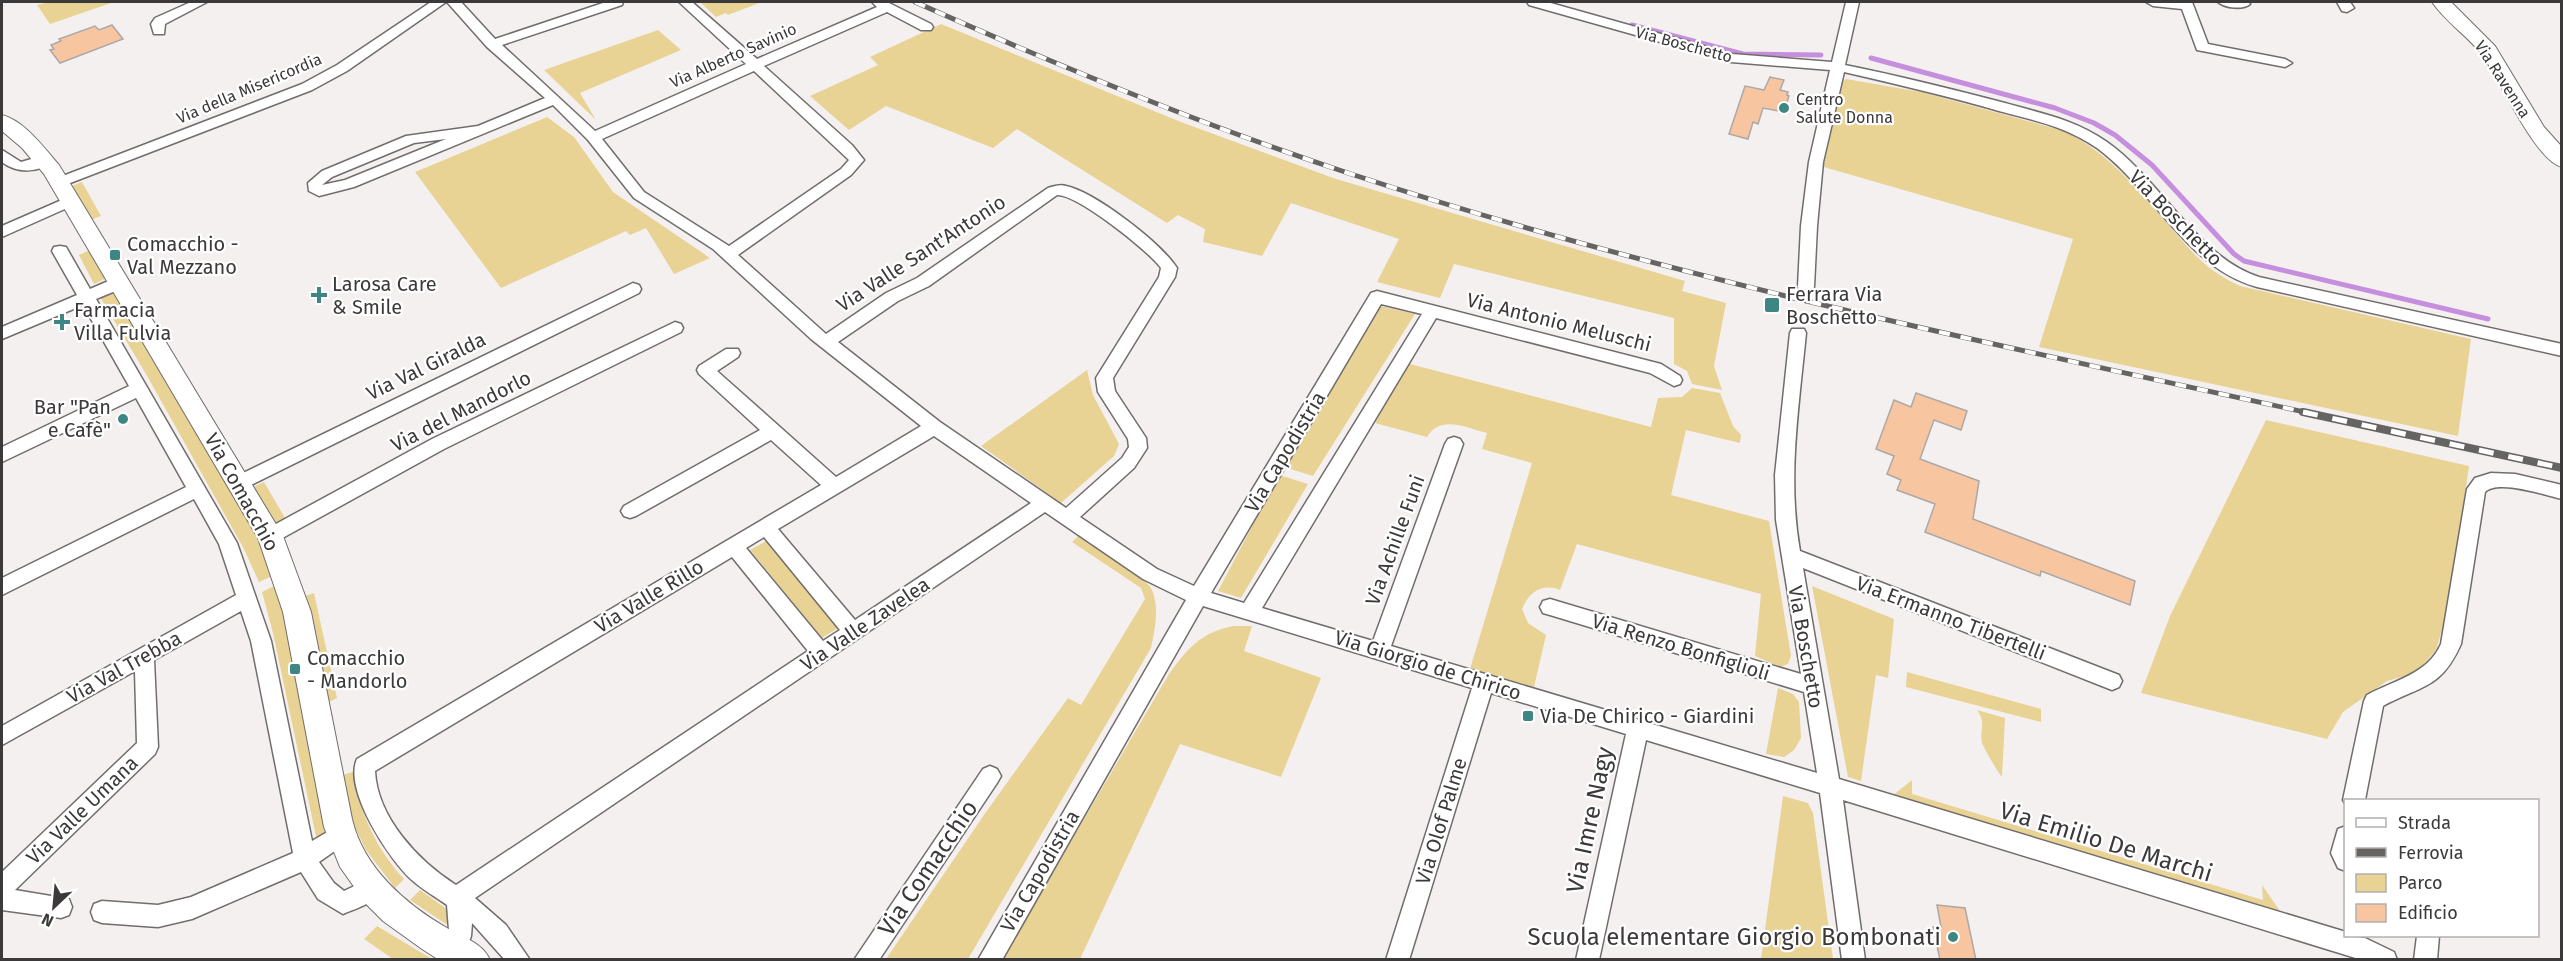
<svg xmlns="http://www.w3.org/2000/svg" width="2563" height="961" font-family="'Fira Sans',sans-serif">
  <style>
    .green { fill: #e8d294 }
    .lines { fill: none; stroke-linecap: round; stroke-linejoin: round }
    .stream { stroke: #c68fde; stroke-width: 5 }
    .building { fill: #f8c5a1; stroke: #aca8a6; stroke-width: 1.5 }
    .minor-casing { stroke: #726d6d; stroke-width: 3 }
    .secondary-casing { stroke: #726d6d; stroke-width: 2 }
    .minor { fill: #fff; fill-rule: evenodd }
    .secondary { fill: #fff; fill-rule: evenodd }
    .rail-far1-casing { stroke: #666363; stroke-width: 5 }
    .rail-casing { stroke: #666363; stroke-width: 8 }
    .rail-far1 { stroke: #fff; stroke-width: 4; stroke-dasharray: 11; stroke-linecap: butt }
    .rail { stroke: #fff; stroke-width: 5; stroke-dasharray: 15; stroke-linecap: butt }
    .poi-dot { fill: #3e8683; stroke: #fff; stroke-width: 2 }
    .labels { text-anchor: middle; stroke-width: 4.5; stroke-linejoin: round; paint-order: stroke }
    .far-street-label { font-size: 16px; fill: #3b3939; stroke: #fff }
    .far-poi-label { font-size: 16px; fill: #3b3939; stroke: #fff; text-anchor: start }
    .street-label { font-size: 20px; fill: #3b3939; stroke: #fff }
    .poi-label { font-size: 20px; fill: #3b3939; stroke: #fff; text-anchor: start }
    .near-street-label { font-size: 24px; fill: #3b3939; stroke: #fff }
    .near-poi-label { font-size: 24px; fill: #3b3939; stroke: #fff; text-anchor: end }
  </style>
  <rect width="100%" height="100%" fill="#f5f0f0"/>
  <path class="green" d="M49 2H114L50 24 37 5Z
    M700 2H762L728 15 726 13 716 17Z
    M941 24 1181 122 1336 179 1685 281 1682 291 1726 303 1714 366 1722 390 1692 384 1687 371 1674 364V318L1454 264 1440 298 1377 282 1399 239 1291 203 1262 256 1203 242 1205 229 1178 215 1167 223 1017 129 993 148 886 106 849 130 810 96 878 65 870 57Z
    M658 30 681 50 580 93 596 120 544 70Z
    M1846 79 1921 92 2064 131C2106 151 2137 188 2167 223 2191 251 2205 270 2240 286L2471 339 2458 436 2039 347 2073 239 1824 167 1825 150 1841 83Z
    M547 117 574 137 613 192 710 258 674 274 646 228 630 235 626 231 501 288 415 172Z
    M82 182 101 216 91 220 72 186Z
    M90 250 105 279 94 284 79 255Z
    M114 291 260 542 272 576 259 582 244 549 146 374 100 297Z
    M1380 306 1415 314 1313 476 1284 467Z
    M1406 363 1651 427 1658 398 1682 397 1692 388 1720 393 1733 426 1741 435 1740 443 1686 430 1671 495 1769 521 1791 656 1788 664 1780 667 1755 656 1761 594 1577 544 1560 590C1542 583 1529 592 1522 609L1528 623 1546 635 1534 687 1470 669 1532 463 1482 449 1487 433C1467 428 1440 414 1427 437L1375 423Z
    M1087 370 1093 395 1119 444 1114 456 1061 503 981 446Z
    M2266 420 2469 466 2448 609 2436 650 2416 673 2387 681 2343 712 2327 739 2141 693 2170 616Z
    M1279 475 1308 484 1241 598 1218 591Z
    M264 482 285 518 274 524 253 487Z
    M1078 536C1091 545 1145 577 1151 588 1160 606 1155 629 1151 648L968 959H886L986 812 1068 698 1081 705 1145 599 1141 588 1072 542Z
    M766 541 838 628 822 638 750 550Z
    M276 585 287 627 327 836 317 841 273 633 262 592Z
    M1812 586 1894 619 1888 678 1876 675 1861 781 1848 777Z
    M314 593 337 698 325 704 302 597Z
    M1233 626H1252L1244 651 1321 678 1281 777 1180 744 1080 959H1002L1169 674C1188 648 1200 633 1233 626Z
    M1907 672 2041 709V722L1906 687Z
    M1778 688 1793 694 1799 702 1801 738 1794 750 1784 757 1766 754Z
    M1977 710 2005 718 2002 777C1998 773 1984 748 1982 743 1979 730 1987 724 1977 710Z
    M353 772C359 812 377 850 404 879L395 888 366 850 350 817 342 775Z
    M1912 780V794L2263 900 2262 885 2282 914 1892 796Z
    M1783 796 1808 803 1813 813 1833 959H1761Z
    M420 890 455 915V930L410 900Z
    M377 926 432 959H393L364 939Z"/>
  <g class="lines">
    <path class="stream" d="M1632 25 1743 54 1821 55
      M1871 58 2055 108 2094 123 2115 135 2152 165 2234 254 2244 261 2488 319"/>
  </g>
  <path class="building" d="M112 25 123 39 60 63 50 50 54 49 51 45 61 41 59 39 95 26 99 30Z
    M1770 77 1784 80 1780 90 1788 92 1787 95 1789 96 1784 112 1763 108 1758 124 1753 122 1748 139 1729 134 1745 86 1764 90Z
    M1916 393 1967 411 1961 430 1934 420 1920 459 1979 481 1973 519 2135 581 2130 605 2041 571 2040 576 1925 532 1935 504 1897 490 1901 480 1887 474 1894 456 1876 449 1894 400 1911 407Z
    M1937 905 1965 908 1976 960H1940L1933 927H1941Z"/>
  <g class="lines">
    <g class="minor-casing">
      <path id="minor" d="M191 2H207L165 24 164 34H154L151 24 155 18Z
        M431 2H446L347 71 312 90 65 185H55L53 182 55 179 302 84 337 65Z
        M447 2H461L495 39 606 2H623L622 5 502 45 595 131 746 64 679 2H692L757 59 877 7 872 2H887L931 24 933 27 931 30H921L887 12 764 66 852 145 864 160 851 175 738 255 826 334 886 293 917 278 1048 188C1054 186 1060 184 1066 186 1095 192 1161 243 1177 268L1175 277 1113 378 1115 391 1146 438 1147 448 1134 468 1080 517 1157 569 1194 586 1371 293 1377 291 1661 364 1680 376 1682 380 1680 384 1674 386 1650 373 1436 318 1262 608 1373 641 1445 444 1448 439 1454 437 1460 439 1463 444 1391 646 1817 773 1804 692 1550 615 1543 613 1540 607 1543 601 1550 599 1801 674 1776 520 1775 475 1790 333 1792 329H1804L1806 333C1799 406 1787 478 1800 551L2119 675 2122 681 2119 687 2112 690 1803 568 1839 779 2346 932V936L2365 938 2394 952 2397 960H2362L1843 800 1865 960H1842L1820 793 1646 740 1599 960H1576L1626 734 1491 693 1409 960H1386L1472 688 1203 606 1002 960H978L1186 600 1143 579 1045 512 475 898 506 925 530 960H505L472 923 471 936 463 959H447L444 951 449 930 447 905C436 897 423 890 413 881 390 861 343 790 357 759L821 485 771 440 636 516 630 518 624 516 621 511 624 506 760 430 699 374 697 370 699 366 726 349H738L740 353 738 357 717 371 836 477 921 426 811 339 713 249 634 198 588 140 553 105 354 187 319 196 309 191 308 183 322 171 406 136 478 126 545 98 487 47ZM754 71 849 160 841 169 729 246 644 192 602 139ZM446 139 345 180 322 185 332 177 414 143ZM1057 195C1077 194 1149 251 1161 268L1159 277 1096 378 1098 392 1128 439 1129 447 1122 458 1066 508 940 422 838 342 898 301 929 286ZM1381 304 1422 314 1244 603 1211 593ZM934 436 1031 503 855 620 778 529ZM764 537 840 630 823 641 746 548ZM732 557 808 651 456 885C418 861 377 817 375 771Z
        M1527 2H1547L1732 54 1832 62 1846 2H1859L1845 65C1899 76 1952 89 2005 103 2043 114 2074 119 2107 142 2161 180 2197 257 2259 277L2562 344V356L2257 287C2185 267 2154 190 2097 148 2065 126 2036 121 1999 111 1948 96 1896 84 1844 72L1823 162 1817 226 1814 287 1812 291H1800L1798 287 1801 226 1809 162 1830 70 1731 62 1529 5Z
        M2146 2H2192L2208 44 2285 59 2292 63 2285 67 2197 50 2182 9 2153 6Z
        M2218 2H2248L2250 4C2243 10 2225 8 2218 2Z
        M2337 2H2350L2354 8 2347 12 2342 11Z
        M2 150 21 162 45 155 52 160C40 174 16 173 2 162Z
        M71 196 76 198 79 201 76 204 2 237V226Z
        M60 246 66 247 90 289 113 279H125L127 283 125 287 96 299 237 543 271 641 312 841 341 824 349 827 352 834 349 841 319 862 334 883 344 891 373 877 381 880 384 888C378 902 357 908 343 914L318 899 301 872 192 919 158 927 102 923 94 920 91 912 94 904 102 901 158 905 191 897 293 853 251 641 241 611 154 660 158 747 155 754 15 890 69 899 72 907 69 915 61 918 2 910V872L137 743 135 671 2 745V726L236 595 219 544 194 499 2 595V578L186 487 136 398 2 462V447L129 386 83 305 2 339V327L77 295 52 251 54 247Z
        M633 283 639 285 641 289 639 293 245 488 239 490 233 488 230 483 233 478Z
        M675 322 681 324 683 328 681 332 444 449 277 541 270 543 263 541 261 536 263 531 432 439Z
        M2491 473 2515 474 2562 485V499C2545 495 2498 479 2485 492L2461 644C2441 689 2422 685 2383 706L2365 800H2346V805L2343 800 2364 701 2367 695C2394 680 2427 675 2441 644L2467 489 2475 478Z
        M990 766 997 769 1001 776 997 783 879 960H854L983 769Z
        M2346 826V871L2338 868 2331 853 2338 829Z
        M2417 936H2439L2437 960H2414Z"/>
    </g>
    <g class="secondary-casing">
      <path id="secondary" d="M2432 2H2451L2495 46 2544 127 2562 147V167C2534 160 2499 76 2480 52 2465 34 2445 21 2432 2Z
        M2 115C25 121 44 148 59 165L283 536 311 612 352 819C363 867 405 904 447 928 462 937 483 943 490 960H439L422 949 383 921 367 905 340 867 324 827 283 612 258 538 44 174 22 148 2 131Z"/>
    </g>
    <use href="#minor" class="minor"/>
    <use href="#secondary" class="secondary"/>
    <g class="rail-far1-casing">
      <path id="rail-far1" d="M915 2C1058 66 1202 125 1351 174 1664 277 1988 343 2309 413"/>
    </g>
    <g class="rail-casing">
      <path id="rail" d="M2303 412 2562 468"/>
    </g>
    <use href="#rail-far1" class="rail-far1"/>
    <use href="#rail" class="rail"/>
  </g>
  <g class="poi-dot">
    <circle cx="1784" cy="108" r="6"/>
    <rect x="109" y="249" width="12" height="12" rx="3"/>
    <path d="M316 286h6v6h6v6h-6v6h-6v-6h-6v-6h6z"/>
    <rect x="1764" y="297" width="16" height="16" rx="3"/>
    <path d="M59 313h6v6h6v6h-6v6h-6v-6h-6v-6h6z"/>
    <circle cx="123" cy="419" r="6"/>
    <rect x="289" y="663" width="12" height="12" rx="3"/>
    <rect x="1522" y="710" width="12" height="12" rx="3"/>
    <circle cx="1953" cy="937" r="6"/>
  </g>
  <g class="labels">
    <g class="far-street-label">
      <text transform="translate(1684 44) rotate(15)" y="6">Via Boschetto</text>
      <text transform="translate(733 55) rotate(-24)" y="6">Via Alberto Savinio</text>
      <text transform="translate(2503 79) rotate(57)" y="6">Via Ravenna</text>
      <text transform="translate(249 88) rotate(-23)" y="6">Via della Misericordia</text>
    </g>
    <g class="far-poi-label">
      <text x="1796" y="105">Centro<tspan x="1796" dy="18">Salute Donna</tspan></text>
    </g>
    <g class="street-label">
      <text transform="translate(2176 218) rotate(46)" y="7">Via Boschetto</text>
      <text transform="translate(921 253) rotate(-33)" y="7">Via Valle Sant'Antonio</text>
      <text transform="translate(1559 322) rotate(14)" y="7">Via Antonio Meluschi</text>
      <text transform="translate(426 366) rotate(-26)" y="7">Via Val Giralda</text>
      <text transform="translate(461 411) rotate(-27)" y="7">Via del Mandorlo</text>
      <text transform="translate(1285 452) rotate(-59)" y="7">Via Capodistria</text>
      <text transform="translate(242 492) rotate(61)" y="7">Via Comacchio</text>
      <text transform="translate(1395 540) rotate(-70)" y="7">Via Achille Funi</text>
      <text transform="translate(649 596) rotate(-31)" y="7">Via Valle Rillo</text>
      <text transform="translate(1951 618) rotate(21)" y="7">Via Ermanno Tibertelli</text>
      <text transform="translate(865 624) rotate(-34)" y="7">Via Valle Zavelea</text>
      <text transform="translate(1681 647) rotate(17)" y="7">Via Renzo Bonfiglioli</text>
      <text transform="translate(1806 647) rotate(80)" y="7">Via Boschetto</text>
      <text transform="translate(1428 665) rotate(17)" y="7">Via Giorgio de Chirico</text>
      <text transform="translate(124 667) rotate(-29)" y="7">Via Val Trebba</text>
      <text transform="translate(82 810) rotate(-44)" y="7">Via Valle Umana</text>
      <text transform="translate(1441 821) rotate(-73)" y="7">Via Olof Palme</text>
      <text transform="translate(1040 871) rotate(-60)" y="7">Via Capodistria</text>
    </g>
    <g class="poi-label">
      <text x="127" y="251">Comacchio -<tspan x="127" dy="23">Val Mezzano</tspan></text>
      <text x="332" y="291">Larosa Care<tspan x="332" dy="23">&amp; Smile</tspan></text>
      <text x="1786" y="301">Ferrara Via<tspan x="1786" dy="23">Boschetto</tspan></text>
      <text x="74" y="317">Farmacia<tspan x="74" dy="23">Villa Fulvia</tspan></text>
      <text x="111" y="414" text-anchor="end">Bar "Pan<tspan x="111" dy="23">e Cafè"</tspan></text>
      <text x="307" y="665">Comacchio<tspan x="307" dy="23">- Mandorlo</tspan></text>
      <text x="1540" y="723">Via De Chirico - Giardini</text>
    </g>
    <g class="near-street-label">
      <text transform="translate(1590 820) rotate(-78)" y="8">Via Imre Nagy</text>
      <text transform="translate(2106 842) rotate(17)" y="8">Via Emilio De Marchi</text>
      <text transform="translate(928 868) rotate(-56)" y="8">Via Comacchio</text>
    </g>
    <g class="near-poi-label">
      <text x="1941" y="945">Scuola elementare Giorgio Bombonati</text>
    </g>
  </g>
  <rect width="2563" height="961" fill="none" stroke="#3b3939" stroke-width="6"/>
  <rect x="2344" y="799" width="195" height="138" fill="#ffffff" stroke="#b1b0b0" stroke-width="1.5"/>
  <rect x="2356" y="818" width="30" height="9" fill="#ffffff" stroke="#b1b0b0" stroke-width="1.5"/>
  <text x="2398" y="829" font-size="18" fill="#3b3939">Strada</text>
  <rect x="2356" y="848" width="30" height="9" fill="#666363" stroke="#b1b0b0" stroke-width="1.5"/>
  <text x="2398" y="859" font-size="18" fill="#3b3939">Ferrovia</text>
  <rect x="2356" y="874" width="30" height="18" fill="#e8d294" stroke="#b1b0b0" stroke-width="1.5"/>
  <text x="2398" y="889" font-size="18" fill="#3b3939">Parco</text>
  <rect x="2356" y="904" width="30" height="18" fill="#f8c5a1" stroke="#b1b0b0" stroke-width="1.5"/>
  <text x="2398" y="919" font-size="18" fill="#3b3939">Edificio</text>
  <g transform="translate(54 907) rotate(206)" stroke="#ffffff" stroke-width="4.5" paint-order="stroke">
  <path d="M0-4.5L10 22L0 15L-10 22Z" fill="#3b3939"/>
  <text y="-9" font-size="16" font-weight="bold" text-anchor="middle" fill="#3b3939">N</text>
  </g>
</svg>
